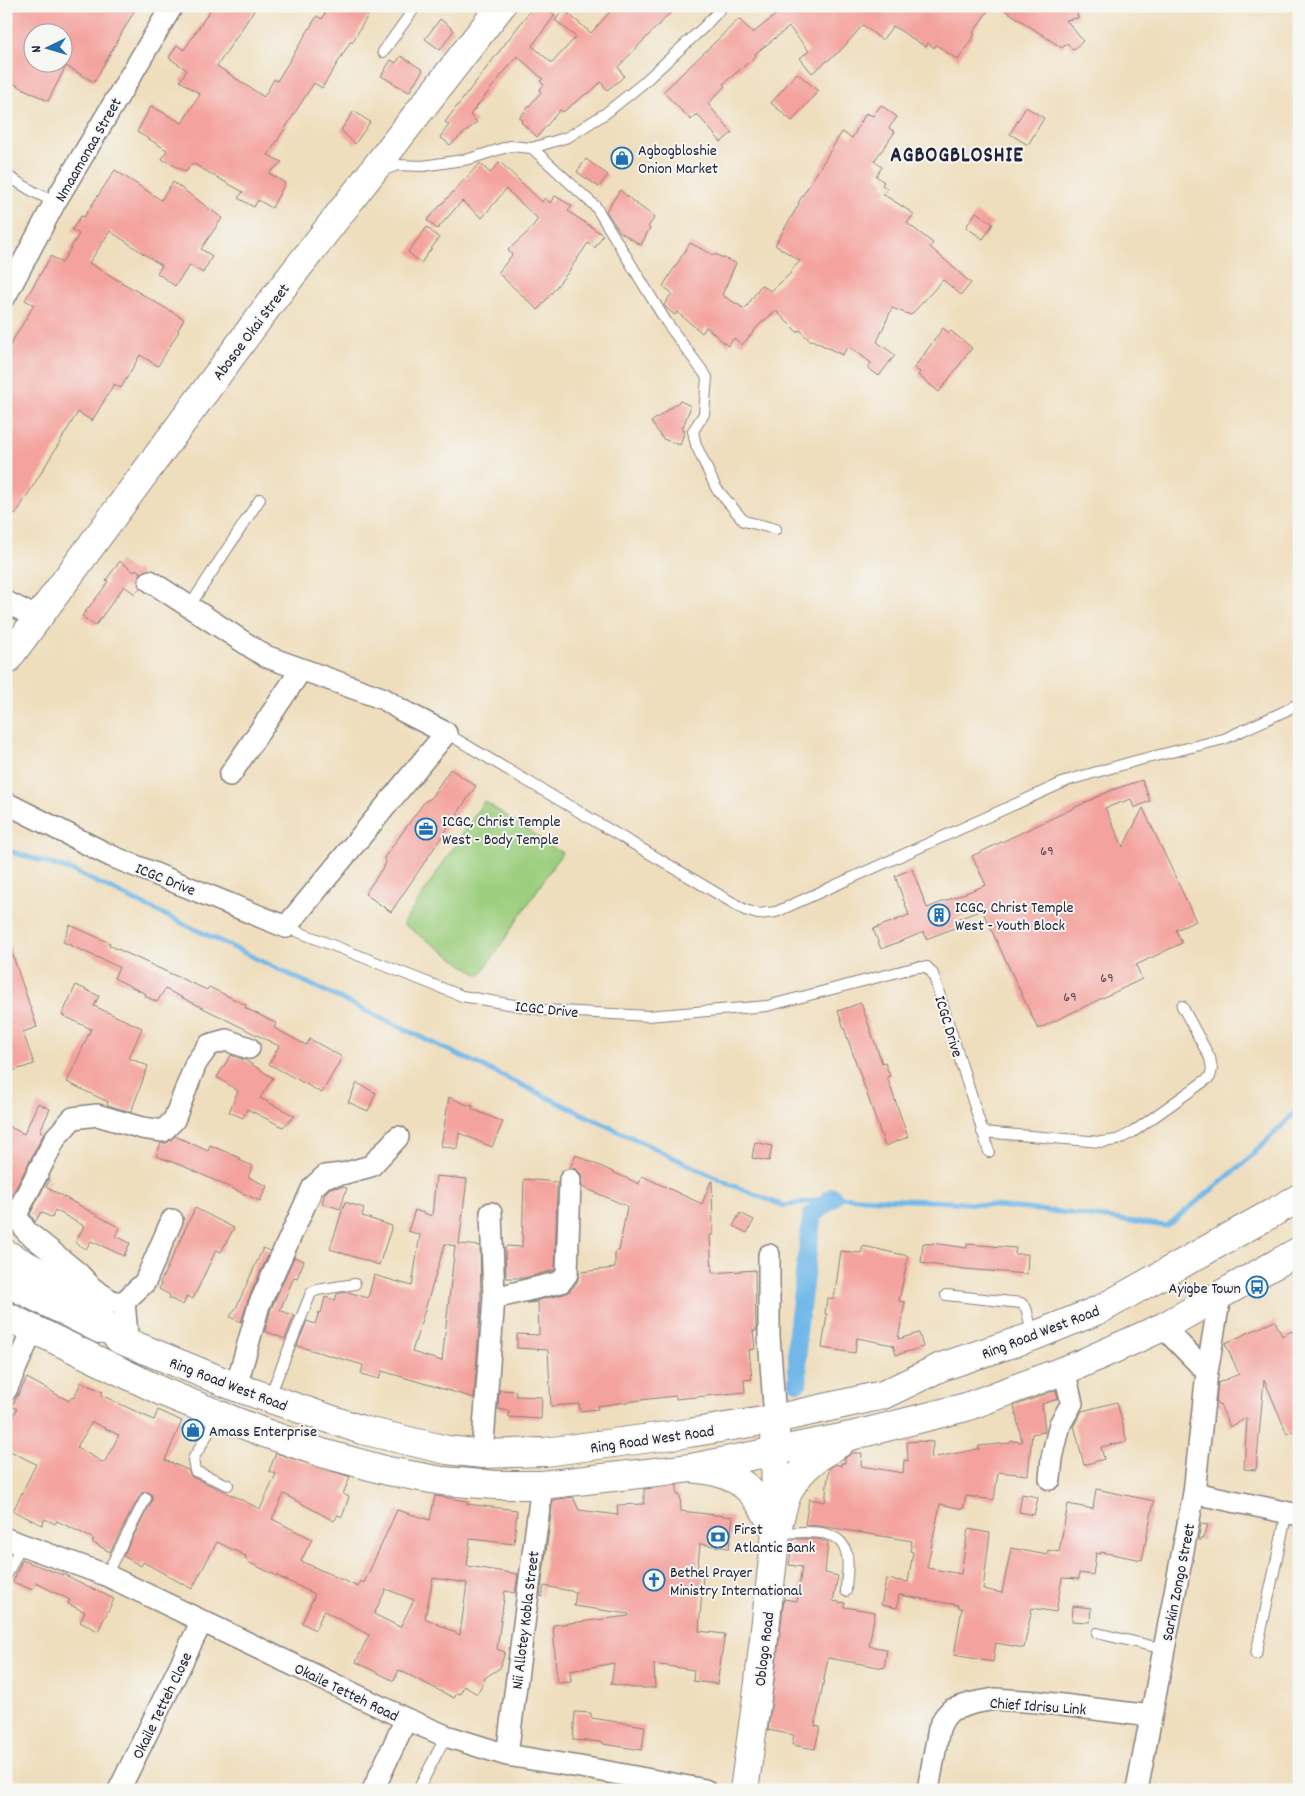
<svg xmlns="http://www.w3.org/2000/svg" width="1305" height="1796" font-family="Dekko,sans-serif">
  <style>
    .pitch { fill: #9bce7d; stroke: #5e785c }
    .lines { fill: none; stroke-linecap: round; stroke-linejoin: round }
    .stream { stroke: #71b8e8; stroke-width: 5 }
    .canal { stroke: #71b8e8; stroke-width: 19 }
    .building { fill: #f4a29d; fill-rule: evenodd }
    .lane-casing { stroke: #88807c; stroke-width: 12 }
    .street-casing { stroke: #88807c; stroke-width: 24 }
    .secondary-casing { stroke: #88807c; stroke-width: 30 }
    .primary-casing { stroke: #88807c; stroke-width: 30 }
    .lane { stroke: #fff; stroke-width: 10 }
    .street { stroke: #fff; stroke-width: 21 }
    .secondary { stroke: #fff; stroke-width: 28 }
    .primary { stroke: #fff; stroke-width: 28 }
    .labels { text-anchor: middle; stroke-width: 4; stroke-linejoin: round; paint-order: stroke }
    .number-label { font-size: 14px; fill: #564254 }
    .street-label { font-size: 16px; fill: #22223b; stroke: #f6f6f2 }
    .poi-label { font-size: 16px; fill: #22223b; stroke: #f6f6f2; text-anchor: start }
    .district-label { font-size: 21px; font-weight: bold; letter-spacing: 1px; fill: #22223b; stroke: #f6f6f2 }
  </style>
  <rect width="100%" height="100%" fill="#f6f6f2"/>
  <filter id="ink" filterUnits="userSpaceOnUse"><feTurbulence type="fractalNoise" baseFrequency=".02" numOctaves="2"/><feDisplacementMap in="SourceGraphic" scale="10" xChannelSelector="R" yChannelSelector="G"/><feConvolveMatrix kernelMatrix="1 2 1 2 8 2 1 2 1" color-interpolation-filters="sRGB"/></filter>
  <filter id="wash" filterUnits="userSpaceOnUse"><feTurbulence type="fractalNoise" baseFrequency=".0096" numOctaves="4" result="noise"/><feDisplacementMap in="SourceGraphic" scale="20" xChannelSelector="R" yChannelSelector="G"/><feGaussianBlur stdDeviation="1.12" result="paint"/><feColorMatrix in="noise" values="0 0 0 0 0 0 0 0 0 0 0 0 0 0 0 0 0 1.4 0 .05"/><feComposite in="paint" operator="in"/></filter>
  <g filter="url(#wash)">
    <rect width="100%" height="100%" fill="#efdebd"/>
    <path class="pitch" d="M484 801 562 853 480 976 403 924Z"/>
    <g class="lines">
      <path class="stream" d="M6 850 73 871 729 1184 784 1206 833 1197 953 1202 1059 1212 1167 1226 1243 1164 1299 1109"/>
      <path class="canal" d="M798 1382 797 1336 812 1215 833 1197"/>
    </g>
    <g id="blocks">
      <path class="building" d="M6 6H137L94 82 66 66 48 101 6 80ZM32 32H62V62H32Z
        M213 6H257L217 66 264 97 274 79 277 81 317 16 322 19 329 6H373L352 43 351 41 322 88 314 83 268 155 282 162 269 173 285 183 272 208 258 200 254 207 238 198 243 192 192 163 186 172 162 159 167 150 137 132 151 106 182 123 200 94 180 81 187 70 169 58 177 45 184 50Z
        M534 6H544L555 15 532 46 552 63 576 37 555 20 564 10 591 33 615 6H677L618 67 624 76 619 81 607 90 601 82 588 94 587 93 563 112 560 110 537 137 521 122 523 120 519 118 541 92 539 90 544 85 540 81 543 79 517 56 470 115 477 122 450 145 440 137 449 125 445 122Z
        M787 6H991L973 33 975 34 958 60 936 45 934 48 928 43 926 47 893 26 882 40 863 25 840 51 812 73 800 58 809 51 789 27 755 54 756 56 723 84 725 86 708 104 732 133 721 142 697 114 691 120 663 92 739 19 753 33Z
        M999 6H1075L1078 18 1066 20 1083 41 1073 50 1067 43 1062 48Z
        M440 19 454 30 440 50 425 39Z
        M401 56 423 70 409 92 381 76 391 60 396 63Z
        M797 73 818 91 792 121 771 103Z
        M881 105 897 117 889 128 895 132 874 161 882 167 876 176 884 182 882 185 887 189 883 194 914 214 907 223 933 243 930 247 971 283 961 295 943 280 911 315 892 308 877 342 895 355 879 376 868 368 871 363 849 346 842 355 812 340 810 341 800 330 797 332 776 311 760 324 742 345 734 338 728 346 706 327 702 333 677 312 675 315 666 308 664 305 672 293 663 286 690 243 713 255 714 254 736 263 722 295 745 309 761 285 771 291 791 273 790 272 800 261 775 245 799 204 798 203 842 132 852 138 866 113 873 116Z
        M1026 107 1044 118 1028 145 1010 134Z
        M354 111 370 122 355 144 341 130Z
        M586 159 608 175 599 187 577 172Z
        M500 162 542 202 545 198 550 203 555 196 572 206 568 211 603 235 595 248 588 243 569 271 538 310 498 273 512 255 508 250 529 231 538 219 506 189 482 218 462 201 437 229 427 220 480 163 490 173Z
        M115 170 161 200 173 182 222 218 201 249 212 256 203 273 190 265 175 286 157 273 162 266 110 231 89 263 184 319 178 330 179 331 158 366 140 355 121 388 114 384 92 421 78 412 16 514 6 509V352L34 305 25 300 51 256 62 263 79 234 72 230 81 216 84 217Z
        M620 190 635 203 655 217 648 227 650 228 641 245 620 232 606 211Z
        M976 212 993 224 983 239 966 227Z
        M427 227 439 238 421 263 408 252Z
        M943 328 949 333 951 331 972 348 939 392 918 375 920 372 914 368Z
        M680 401 691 406 682 429 685 430 680 445 663 439 651 422Z
        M120 561 134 572 136 569 141 573 138 581 140 588 135 594 124 586 95 626 82 616 104 588 108 581 106 580Z
        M450 769 476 786 391 912 365 894 386 863 384 858 425 801 430 799Z
        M1142 780 1150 801 1134 808 1131 799 1105 808 1123 847 1143 808 1196 921 1176 930 1182 943 1136 965 1142 979 1038 1029 982 910 955 920 957 927 926 939 924 932 881 949 873 929 909 915 895 876 912 869 927 908 986 885 972 856 1112 790Z
        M70 925 110 943 109 945 167 972 207 990 209 987 246 1005 245 1008 276 1023 274 1028 306 1045 310 1039 342 1057 322 1093 269 1064 279 1046 165 989 157 1002 145 996 146 994 114 978 119 967 63 942Z
        M9 944 37 1027 23 1032 34 1064 6 1073V945Z
        M76 985 99 996 94 1006 142 1028 129 1058 148 1066 131 1112 107 1105 108 1102 67 1082 91 1029 62 1015Z
        M861 1003 882 1063 885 1062 890 1076 887 1077 908 1137 885 1146 838 1011Z
        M231 1055 245 1060 273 1078 260 1098 295 1116 283 1127 247 1109 243 1118 229 1112 238 1091 217 1077Z
        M357 1083 376 1093 368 1111 348 1102Z
        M449 1097 467 1105 473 1106 472 1109 503 1122 492 1147 459 1133 457 1149 441 1146Z
        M38 1103 50 1109 40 1131 44 1133 7 1205 10 1198 6 1197V1125L24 1134Z
        M175 1136 208 1151 210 1145 240 1158 239 1160 253 1166 248 1177 267 1186 260 1201 183 1166 156 1156 161 1143H167Z
        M755 1142 772 1146 769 1161 752 1158Z
        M576 1155 639 1184 642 1176 702 1204 711 1181H712L713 1235H710L712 1273 755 1270 756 1331H753L755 1349 749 1350 752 1379 744 1380 745 1392 676 1399V1396L649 1399 597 1406 598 1409 580 1411 579 1404 551 1406 548 1350 517 1348V1334L539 1335 538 1302 527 1303 564 1294 571 1290 577 1282 580 1272 615 1268V1251H619L627 1206 582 1187 581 1174 576 1169 570 1168Z
        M436 1176 467 1179 459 1244 480 1246 481 1298 474 1398 382 1371 379 1379 361 1374 363 1365 297 1346 307 1321 315 1324 319 1312 321 1313 325 1297 335 1300 337 1294 348 1292 368 1298 374 1275 412 1286 420 1235 408 1231 415 1210 432 1216ZM445 1244 455 1246 442 1361 412 1352Z
        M48 1179 50 1180 46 1187 120 1228 116 1236 130 1243 124 1256 91 1241 86 1249 75 1243 84 1226 55 1210 52 1218 41 1212 35 1222 30 1214Z
        M524 1179 557 1182 555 1270 523 1278H506L505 1248 507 1246 522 1247Z
        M342 1187 347 1188 340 1209 322 1203 325 1193 330 1188Z
        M345 1202 364 1208 362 1216 392 1226 379 1265 330 1249Z
        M195 1208 234 1228 221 1252 216 1250 193 1299 187 1296 183 1305 169 1298 170 1295 159 1289 161 1284 160 1283Z
        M740 1213 754 1220 747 1233 733 1226Z
        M923 1243 932 1244V1243L967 1248V1244L1016 1248 1015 1254H1028L1027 1274 965 1269 921 1263Z
        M863 1246 908 1256 899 1301 905 1302 898 1339 919 1333 923 1347 896 1355 893 1345 857 1338 855 1353 822 1348 827 1314H825L827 1298 834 1299 841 1251 861 1253Z
        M263 1248 270 1251 248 1300 241 1322 230 1317 237 1306Z
        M294 1257 304 1261 297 1278 294 1277 280 1310 294 1316 285 1339 265 1331 271 1309Z
        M1275 1321 1282 1336 1292 1331 1299 1343V1428L1287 1434 1264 1379 1256 1470 1244 1469 1247 1418 1230 1427 1220 1405 1219 1406 1216 1402 1218 1383 1239 1374 1225 1343Z
        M27 1378 69 1401 72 1397 74 1398 81 1382 103 1392 101 1395 154 1420 158 1410 182 1421 165 1460 188 1470 192 1477 226 1492 260 1509 276 1474 269 1471 276 1453 350 1477 343 1494 349 1497 342 1517 338 1515 334 1521 284 1494 272 1519 312 1539 301 1561 358 1587 361 1581 364 1583 397 1510 430 1520 435 1496 468 1501 467 1504 517 1510 514 1544 470 1539 467 1566 518 1574 515 1593 505 1591 497 1649 505 1652 500 1668 486 1677 477 1694 464 1686 460 1694 457 1693 454 1698 399 1670 394 1681 356 1662 369 1635 324 1611 315 1630 302 1623 315 1594 250 1563 245 1559 246 1556 217 1542 192 1589 143 1562 141 1566 123 1556 152 1501V1495L149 1492H143L140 1495 110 1552 92 1542 94 1539 57 1521 55 1524 45 1519 42 1525 13 1511 36 1464 6 1449V1431L17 1409 12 1406ZM92 1422 119 1435 104 1463 77 1447ZM433 1578 467 1583 460 1635 425 1618ZM386 1589 414 1600 400 1627 374 1614Z
        M499 1390 516 1391V1396L542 1397 541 1419 509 1417V1411L498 1409Z
        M1056 1390 1058 1399 1042 1404 1045 1432 1032 1434 1028 1475 998 1472 994 1500 966 1496 963 1509 940 1504 927 1568 961 1574 968 1529 990 1533 983 1589 1002 1593 1011 1548 1047 1555 1048 1550 1059 1552 1068 1504 1093 1509 1096 1489 1154 1501 1142 1560 1101 1552V1554L1096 1553 1093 1575 1079 1573V1579L1062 1578 1056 1612 1032 1608 1024 1648 996 1643 993 1662 954 1655 962 1608H958V1605L899 1595 897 1608 881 1605 886 1579 908 1582 913 1552 910 1551 912 1541 820 1526 805 1525 809 1499 825 1502 829 1469 835 1464 841 1466V1463H845V1458L852 1453H862L861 1466 903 1473 904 1460 908 1461 907 1442 919 1441 933 1442 931 1458 979 1449V1446L1010 1443 1011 1441 1022 1442 1014 1406Z
        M1117 1402 1127 1441 1101 1447 1104 1459 1084 1465 1074 1425 1082 1411Z
        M677 1485V1495H680L681 1511 733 1517 729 1548 700 1544 697 1574 703 1575 699 1631 725 1634 717 1684 693 1681 694 1670 654 1664 655 1688H635L611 1684 614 1663 570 1671 571 1682 557 1683 553 1625 629 1616V1614L574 1606 576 1592 544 1586 542 1597 540 1596 553 1500 573 1497 579 1510 618 1515 617 1505 644 1504V1489Z
        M1022 1494 1038 1497 1034 1515 1019 1512Z
        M1201 1524 1208 1525 1202 1540H1198Z
        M793 1539H817L828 1542 825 1573 838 1576 833 1601 845 1603 844 1607 875 1612 869 1646 887 1649 884 1668 828 1658 815 1726 820 1727 815 1749 792 1745 794 1735 768 1730 784 1599 797 1601 802 1567 789 1565Z
        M22 1560 63 1575V1574L114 1599 98 1631 80 1622 85 1612 68 1604 70 1600 36 1583 33 1590 13 1582Z
        M1073 1606 1091 1608 1090 1622 1072 1621Z
        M575 1712 591 1713V1718L645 1726 642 1750 603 1744V1742L573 1740Z"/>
    </g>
  </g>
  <g filter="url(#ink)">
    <use href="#blocks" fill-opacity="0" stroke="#88807c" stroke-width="1"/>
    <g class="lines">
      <g class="lane-casing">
        <path id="lane" d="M383 52 416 6
          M532 148 568 137 606 113 641 85 704 27 723 6
          M382 171 397 165 423 166 469 159 510 146 532 148 596 207 667 323 707 377 704 414 693 431 696 445 716 488 744 521 776 529
          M6 175 34 192 55 202
          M189 607 260 499
          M446 733 745 910 758 914 776 912 1069 780 1135 761 1224 739 1285 711 1299 703
          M286 927 462 996 543 1010 648 1016 767 1006 917 967H927L933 974 989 1152
          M982 1132 1101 1142 1117 1140 1133 1132 1210 1077 1212 1069 1210 1058 1182 1006
          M946 1295 1021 1303 1026 1308 1033 1335
          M269 1398 311 1293 317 1290 355 1284
          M219 1415 193 1459 195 1471 228 1485
          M777 1533C799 1533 842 1524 847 1556 849 1567 846 1580 846 1591
          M106 1575 146 1498
          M6 1577 21 1545
          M1097 1633 1164 1649
          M1256 1654 1287 1512
          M418 1790 446 1736"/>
      </g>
      <g class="street-casing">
        <path id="street" d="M6 295 55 202 172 6
          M6 602 38 618
          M230 775 301 670
          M6 803 111 856 286 927 446 733 401 710 384 699 265 656 150 581
          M172 1220 145 1282 124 1302H113L92 1288 78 1273 26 1231 16 1215 56 1137 73 1118 97 1115 142 1128 163 1131 174 1120 196 1063 209 1045 226 1040 249 1048
          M769 1255V1336L775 1419
          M494 1298 561 1282 567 1274 570 1180
          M124 1302 128 1344
          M1163 1327 1207 1372
          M236 1387 259 1305 313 1187 325 1176 342 1174 371 1166 398 1137
          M6 1390 33 1329
          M482 1454 494 1298 491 1213
          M1050 1479 1052 1458 1060 1424 1072 1403 1064 1370
          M1194 1493 1299 1515
          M6 1539 106 1575 406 1719 446 1736 507 1755 592 1769 705 1790
          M507 1755 542 1485
          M119 1790 202 1621
          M373 1790 406 1719
          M928 1790 939 1728 944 1718 951 1710 973 1703 995 1699 1038 1702 1151 1716
          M1137 1790 1194 1493 1207 1372 1220 1296"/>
      </g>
      <g class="secondary-casing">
        <path id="secondary" d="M6 661 268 306 501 6
          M744 1790 758 1690 776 1533 775 1419"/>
      </g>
      <g class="primary-casing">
        <path id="primary" d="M6 1254 74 1291 119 1339 236 1387 362 1430 447 1450 482 1454 545 1452 689 1433 775 1419 883 1395 941 1367 1034 1336 1101 1309 1299 1198
          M6 1282 100 1329
          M6 1316 163 1392 262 1432 322 1453 388 1471 442 1481 496 1485H542L691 1468 851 1436 966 1407 1078 1365 1163 1327 1299 1251
          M698 1469C743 1473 759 1495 776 1533
          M776 1533C780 1519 783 1501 790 1488 802 1467 820 1455 840 1443"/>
      </g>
      <use href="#lane" class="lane"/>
      <use href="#street" class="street"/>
      <use href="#secondary" class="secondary"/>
      <use href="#primary" class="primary"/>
    </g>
  </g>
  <defs>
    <g id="shop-ring" transform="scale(1.125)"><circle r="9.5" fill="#f6f6f2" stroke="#1f6fb2" stroke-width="1.5"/><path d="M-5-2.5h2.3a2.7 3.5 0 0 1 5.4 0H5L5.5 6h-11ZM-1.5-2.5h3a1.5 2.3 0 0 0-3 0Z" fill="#1f6fb2"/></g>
    <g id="office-ring" transform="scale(1.125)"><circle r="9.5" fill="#f6f6f2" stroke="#1f6fb2" stroke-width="1.5"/><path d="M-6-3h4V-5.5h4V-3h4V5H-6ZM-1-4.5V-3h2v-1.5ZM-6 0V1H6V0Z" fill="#1f6fb2"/></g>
    <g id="building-ring" transform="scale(1.125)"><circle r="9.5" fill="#f6f6f2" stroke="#1f6fb2" stroke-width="1.5"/><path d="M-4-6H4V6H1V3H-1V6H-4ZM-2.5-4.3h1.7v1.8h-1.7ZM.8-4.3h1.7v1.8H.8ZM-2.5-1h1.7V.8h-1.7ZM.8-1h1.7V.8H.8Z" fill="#1f6fb2"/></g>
    <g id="bus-ring" transform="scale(1.125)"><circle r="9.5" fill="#f6f6f2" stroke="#1f6fb2" stroke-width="1.5"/><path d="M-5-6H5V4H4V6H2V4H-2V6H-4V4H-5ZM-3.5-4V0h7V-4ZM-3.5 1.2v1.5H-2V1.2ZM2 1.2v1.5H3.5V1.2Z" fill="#1f6fb2"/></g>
    <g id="bank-ring" transform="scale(1.125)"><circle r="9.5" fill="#f6f6f2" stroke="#1f6fb2" stroke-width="1.5"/><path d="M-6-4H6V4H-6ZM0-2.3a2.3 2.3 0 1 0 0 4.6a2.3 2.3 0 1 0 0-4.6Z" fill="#1f6fb2"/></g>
    <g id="church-ring" transform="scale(1.125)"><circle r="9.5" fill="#f6f6f2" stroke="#1f6fb2" stroke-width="1.5"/><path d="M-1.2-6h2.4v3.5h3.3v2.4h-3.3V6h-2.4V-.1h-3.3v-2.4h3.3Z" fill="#1f6fb2"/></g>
  </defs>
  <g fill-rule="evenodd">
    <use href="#shop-ring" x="622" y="158"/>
    <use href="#office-ring" x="426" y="829"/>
    <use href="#building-ring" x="939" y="915"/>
    <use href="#bus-ring" x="1257" y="1287"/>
    <use href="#shop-ring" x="193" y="1430"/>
    <use href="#bank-ring" x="718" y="1537"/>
    <use href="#church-ring" x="654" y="1580"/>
  </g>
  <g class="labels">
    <g class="number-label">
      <text x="1047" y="855">69</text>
      <text x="1107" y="982">69</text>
      <text x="1070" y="1001">69</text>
    </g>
    <g class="street-label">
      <text transform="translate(87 149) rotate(-60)" y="6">Nmaamonaa Street</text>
      <text transform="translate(250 331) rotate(-53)" y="6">Abosoe Okai Street</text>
      <text transform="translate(166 878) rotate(22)" y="6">ICGC Drive</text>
      <text transform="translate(547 1008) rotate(6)" y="6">ICGC Drive</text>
      <text transform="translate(950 1026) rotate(73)" y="6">ICGC Drive</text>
      <text transform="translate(1040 1331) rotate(-21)" y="6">Ring Road West Road</text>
      <text transform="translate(229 1383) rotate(21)" y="6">Ring Road West Road</text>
      <text transform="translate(652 1438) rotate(-8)" y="6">Ring Road West Road</text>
      <text transform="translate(1177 1582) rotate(-79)" y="6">Sarkin Zongo Street</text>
      <text transform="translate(524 1620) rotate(-83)" y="6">Nii Allotey Kobla Street</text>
      <text transform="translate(763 1649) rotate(-83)" y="6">Oblogo Road</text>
      <text transform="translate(347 1691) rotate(26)" y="6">Okaile Tetteh Road</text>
      <text transform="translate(161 1705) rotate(-64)" y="6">Okaile Tetteh Close</text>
      <text transform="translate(1038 1705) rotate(4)" y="6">Chief Idrisu Link</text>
    </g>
    <g class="poi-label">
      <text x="638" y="155">Agbogbloshie<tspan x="638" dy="18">Onion Market</tspan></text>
      <text x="442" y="826">ICGC, Christ Temple<tspan x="442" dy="18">West - Body Temple</tspan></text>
      <text x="955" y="912">ICGC, Christ Temple<tspan x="955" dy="18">West - Youth Block</tspan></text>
      <text x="1241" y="1293" text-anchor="end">Ayigbe Town</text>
      <text x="209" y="1436">Amass Enterprise</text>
      <text x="734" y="1534">First<tspan x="734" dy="18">Atlantic Bank</tspan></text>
      <text x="670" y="1577">Bethel Prayer<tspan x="670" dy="18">Ministry International</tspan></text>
    </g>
    <g class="district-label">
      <text x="957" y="161">AGBOGBLOSHIE</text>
    </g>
  </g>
  <rect width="1305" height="1796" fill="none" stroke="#f6f6f2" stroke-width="25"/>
  <g transform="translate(48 48) rotate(265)"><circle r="24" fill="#f6f6f2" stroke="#a1a1a9"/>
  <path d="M0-4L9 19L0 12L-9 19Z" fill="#1f6fb2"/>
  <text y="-8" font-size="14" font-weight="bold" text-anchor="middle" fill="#22223b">N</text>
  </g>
</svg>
